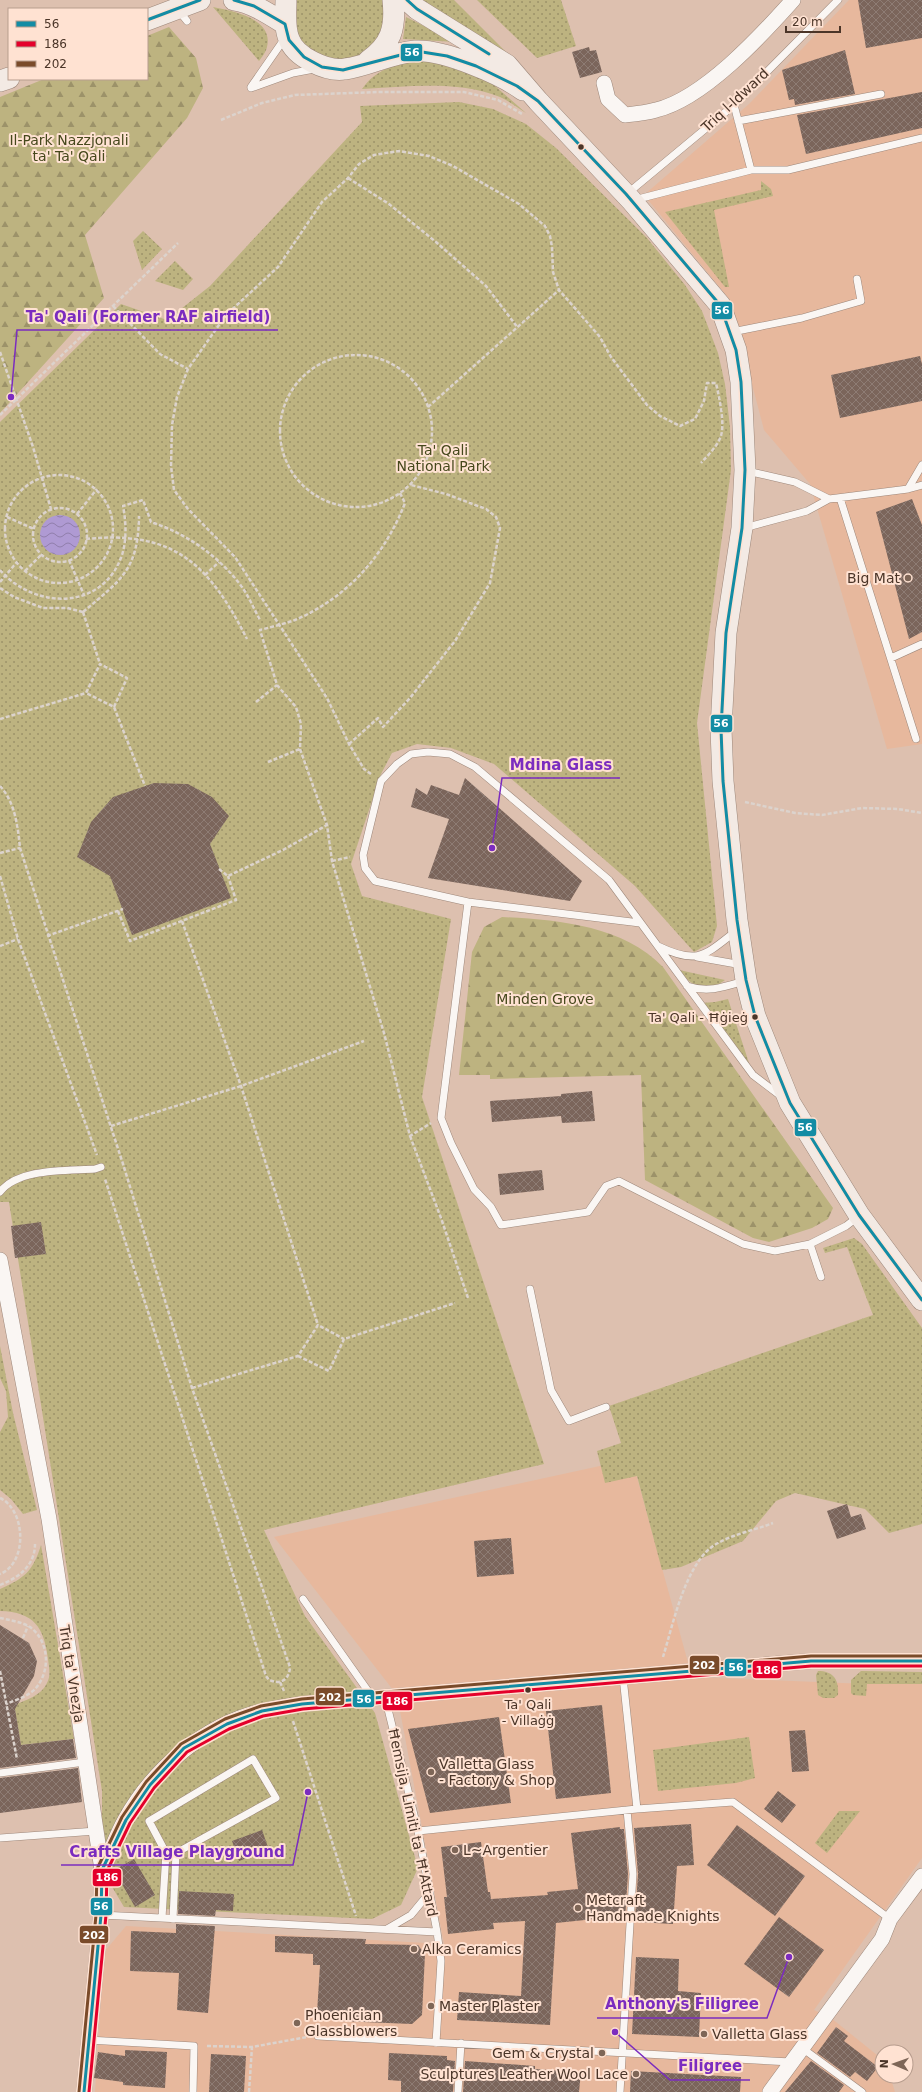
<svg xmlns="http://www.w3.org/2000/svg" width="922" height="2092" font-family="'DejaVu Sans',sans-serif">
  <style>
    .built { fill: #e7b89d }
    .green { fill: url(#green-dots) }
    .forest { fill: url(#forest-firs) }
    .water { fill: url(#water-waves) }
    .building { fill: url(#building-cross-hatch) }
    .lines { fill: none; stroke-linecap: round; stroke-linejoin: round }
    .service-casing { stroke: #9d877a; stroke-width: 8 }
    .minor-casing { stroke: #9d877a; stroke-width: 16 }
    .secondary-casing { stroke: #9d877a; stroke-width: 22 }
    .path { stroke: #dcd3cd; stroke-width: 2.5; stroke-dasharray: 4 2; stroke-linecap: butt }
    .service { stroke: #faf6f3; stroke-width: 7 }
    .minor { stroke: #faf6f3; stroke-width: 15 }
    .secondary { stroke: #f3eae4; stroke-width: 21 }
    .bus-1-casing { stroke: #ffe2d2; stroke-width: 6 }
    .bus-2-casing { stroke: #ffe2d2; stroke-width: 6 }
    .bus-3-casing { stroke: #ffe2d2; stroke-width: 6 }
    .bus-1 { stroke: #138ca4; stroke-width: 3 }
    .bus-2 { stroke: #e4002b; stroke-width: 3 }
    .bus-3 { stroke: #7a4b2a; stroke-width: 3 }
    .bus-dot { fill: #4b3528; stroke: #ffe2d2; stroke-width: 1.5 }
    .poi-dot { fill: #7e6657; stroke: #ffe2d2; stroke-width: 1.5 }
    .labels { text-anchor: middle; stroke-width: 4; stroke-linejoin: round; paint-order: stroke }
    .bus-label { font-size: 13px; fill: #4b3528; stroke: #ffe2d2; text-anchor: end }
    .street-label { font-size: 14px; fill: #4b3528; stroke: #ffe2d2 }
    .park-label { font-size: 14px; fill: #46481c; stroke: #ffe2d2 }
    .poi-label { font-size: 14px; fill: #4b3528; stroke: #ffe2d2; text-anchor: start }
    .leader { fill: none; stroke: #7b2cbf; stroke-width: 1.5 }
    .callout-dot { fill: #7b2cbf; stroke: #ffe2d2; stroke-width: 1.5 }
    .callout-label { font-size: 15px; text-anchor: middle; font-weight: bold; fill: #7b2cbf; stroke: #ffe2d2; stroke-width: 4; stroke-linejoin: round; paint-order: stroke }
    .line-badge { stroke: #ffe2d2; stroke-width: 1.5 }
    .badge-label { font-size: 11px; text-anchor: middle; font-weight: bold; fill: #fff }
  </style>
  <defs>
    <pattern id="green-dots" width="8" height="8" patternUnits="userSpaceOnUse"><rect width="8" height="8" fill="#bdb380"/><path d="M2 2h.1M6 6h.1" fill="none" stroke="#9c9269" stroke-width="1.8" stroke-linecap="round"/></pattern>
    <pattern id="forest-firs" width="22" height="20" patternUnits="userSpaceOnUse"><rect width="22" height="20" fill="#bdb380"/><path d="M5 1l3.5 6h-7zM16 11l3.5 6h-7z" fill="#9c9269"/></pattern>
    <pattern id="water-waves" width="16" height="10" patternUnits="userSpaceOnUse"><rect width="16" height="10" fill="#af9ad3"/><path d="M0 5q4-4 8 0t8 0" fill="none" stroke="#907eab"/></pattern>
    <pattern id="building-cross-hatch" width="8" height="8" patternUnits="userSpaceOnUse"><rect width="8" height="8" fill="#7b655b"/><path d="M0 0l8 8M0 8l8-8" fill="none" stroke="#8e7c74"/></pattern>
  </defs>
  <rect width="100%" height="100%" fill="#ddc0af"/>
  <path class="built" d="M849 0H922V744L887 749 810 484 764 430 730 300 644 195 749 104Z
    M632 1459 692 1677 867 1684 922 1678V1858L814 2010 831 2018 882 2059V2076H890L895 2092H95L104 1952 126 1926 444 1944 397 1695 274 1537Z"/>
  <path class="green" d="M297 0H385V29L366 55 336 62 307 48 298 35 294 19Z
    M414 0H454L518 64Z
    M477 0H561L576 46 537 58Z
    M213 7C232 11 274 18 267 47 266 52 262 57 259 61Z
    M406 17 456 42 403 39Z
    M439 59 467 67 495 86 526 113C518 108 509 101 500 97 457 80 407 87 362 89 380 63 410 61 439 59Z
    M459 102 493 109 526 124 556 148 647 238 685 285 702 311 718 353 725 384 730 427 731 470 697 723 717 926 712 942 694 952 635 886 494 764 451 748 417 744 392 753 381 774 351 864 362 896 451 919 422 1097 544 1464 264 1530 305 1616 375 1713 418 1868 401 1905 372 1919 124 1907 102 1870V1791L9 1202H0V422L121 304 167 320 210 286 362 122 360 106Z
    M761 181 771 189 773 196 714 210 729 287H725L665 212 761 190Z
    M143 231 162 249 142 270 133 241Z
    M175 261 193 279 183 290 155 281Z
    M679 970 725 980C708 993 690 987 679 970Z
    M728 999 751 1069 702 1003 715 1002Z
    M854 1238 862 1244 922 1328V1524L889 1533 865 1509 795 1493 776 1501 743 1541 681 1567 662 1570 637 1476 605 1483 597 1451 621 1443 609 1406 873 1315 847 1247 825 1253 823 1248Z
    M0 1346 13 1413 37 1510 23 1514 11 1499 0 1490V1432L8 1417 6 1391 0 1378Z
    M41 1545 74 1739 21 1745 14 1705C26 1700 41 1696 47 1683 51 1676 49 1667 48 1659 44 1627 34 1612 0 1611V1589C25 1578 33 1571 41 1545Z
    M818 1671C834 1671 839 1680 838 1695L834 1698H823L818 1695 816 1675Z
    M861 1671 922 1672V1684H867L866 1696 853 1695 851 1693V1680Z
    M749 1737 755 1778 736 1783 658 1791 653 1750Z
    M839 1811H860L827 1853 815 1843Z"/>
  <path class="forest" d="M169 27 196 58 203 88 187 118 85 235 104 298 0 413V97L44 79H147V36Z
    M502 917C558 920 622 925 663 967L833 1208 828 1219 812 1228 769 1242 753 1238 645 1180 641 1075 490 1079V1075H459L472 952 484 927Z"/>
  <path class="water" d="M40 535a20 20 0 1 1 40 0a20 20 0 1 1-40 0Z"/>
  <path class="building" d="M858 0H922V38L866 48Z
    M589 47 590 51 596 50 602 72 580 78 572 52Z
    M845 50 855 94 795 105 794 99 789 100 782 70Z
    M922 92V128L806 154 797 115Z
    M920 356 922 364V401L840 418 831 375Z
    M912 499 922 525V632L909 639 876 512Z
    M465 778 582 881 570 901 428 878 449 819 411 807 416 788 427 795 431 785 459 795Z
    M154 783 188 784 212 797 229 816 210 844 231 898 132 935 110 876 77 857 91 822 113 797Z
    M592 1091 595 1121 562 1123 561 1116 492 1122 490 1101 561 1096V1094Z
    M542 1170 544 1190 500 1195 498 1174Z
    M41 1222 46 1254 15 1258 11 1226Z
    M847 1504 851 1517 861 1514 866 1529 837 1539 827 1511Z
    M511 1538 514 1574 477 1577 474 1541Z
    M0 1625 29 1643 37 1661 34 1676 15 1709 21 1745 73 1739 76 1758 0 1768Z
    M602 1705 611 1793 556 1799 546 1711Z
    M499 1717 511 1803 430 1813 408 1729Z
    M805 1730 809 1771 792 1772 789 1731Z
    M78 1768 82 1802 0 1813V1778Z
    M778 1791 796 1805 782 1823 764 1809Z
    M691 1824 694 1865 677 1866 673 1924 637 1922 638 1919H635L638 1874 634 1828Z
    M737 1825 805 1876 775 1916 707 1865Z
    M620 1827V1829H624L628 1874 625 1919 604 1918 556 1923 550 2025 457 2020 459 1992 521 1996 525 1921 493 1923 494 1929 448 1934 444 1897H447L441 1847 481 1842 488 1892H490L491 1899 548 1895 547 1892 578 1889 571 1833Z
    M262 1830 269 1850 239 1861 232 1841Z
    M134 1859 155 1895 135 1907 114 1870Z
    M179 1891 234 1894 233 1911 216 1910 215 1916 178 1914Z
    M779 1917 824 1950 789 1997 744 1964Z
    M176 1924 215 1926 208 2013 177 2010 179 1973 130 1971 131 1931 176 1933Z
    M275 1936 366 1939 365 1944 418 1945 425 1954 422 2015 412 2024 339 2021 340 2014 317 2013 320 1965H313V1954L275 1952Z
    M636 1957 679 1959 678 1991 701 1993 699 2037 632 2034Z
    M836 2027 848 2036 844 2041 878 2067 867 2081 855 2072 850 2077 817 2053Z
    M125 2050 167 2052 165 2088 123 2085V2082L94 2078 98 2052 125 2056Z
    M389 2053 447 2056V2060L455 2061 453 2092H401V2081L388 2080Z
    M211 2054 246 2056 244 2092H209Z
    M465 2061 535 2066V2069L581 2072 579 2092H463Z
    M811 2061 844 2085 839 2092H785Z
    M631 2071 741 2077 740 2092H630Z"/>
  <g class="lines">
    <g class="service-casing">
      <path id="service" d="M179 11 187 21
        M251 87 285 38
        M251 88 293 73 314 69
        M734 105 751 170
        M738 121 881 94
        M628 193 734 105 838 0
        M634 200 751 170H788L922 138
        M732 332 802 318 861 301 857 279
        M747 471 795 482 829 499
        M908 489 922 485
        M840 498 916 739
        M744 528 807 511 829 499 908 489 922 465
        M891 658 922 644
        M468 902 640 923
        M658 946C698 965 704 956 736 931
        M697 957 742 965
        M687 986C708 993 724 987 744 981
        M782 1097 753 1075 609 880 475 767 450 754 428 752 411 754 397 764 381 781 363 855 365 868 375 881 468 902 441 1118 451 1143 474 1189 491 1207 501 1225 588 1212 606 1186 619 1181 743 1244 775 1251 810 1244 846 1226 859 1216
        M0 1192C18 1168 67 1171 95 1169L101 1167
        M810 1244 821 1277
        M530 1289 551 1390 569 1421 606 1407
        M303 1599 373 1698
        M623 1677 637 1809
        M385 1697 418 1831 437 1932 441 1961 436 2043
        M0 1773 85 1762
        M418 1831 637 1809 733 1802 890 1919
        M0 1838 96 1831
        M101 1915 437 1932
        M162 1918 166 1853 149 1821 253 1759 276 1798 176 1853H166
        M173 1919 176 1853
        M387 1929 411 1915 430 1892
        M318 2036 791 2062
        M88 2040 194 2046 193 2092
        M802 2048 862 2092
        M458 2092 461 2043
        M620 2092 633 1874 627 1810"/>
    </g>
    <g class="minor-casing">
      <path id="minor" d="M604 83 608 99 625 115C635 114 646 113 656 110 703 99 761 36 793 0
        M0 1260 49 1519 102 1870 101 1915 84 2092
        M102 1870C110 1854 116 1836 125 1820 153 1769 205 1724 263 1711 276 1708 289 1706 302 1704L811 1661H922
        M770 2092 882 1939 890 1919 922 1876"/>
    </g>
    <g class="secondary-casing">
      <path id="secondary" d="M234 0C253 3 269 14 285 24
        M286 0C286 13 284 27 289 39 295 57 327 72 345 69 368 66 391 53 415 51 443 49 501 74 523 90
        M407 0 417 9 507 65 538 101 631 200 720 305 736 350 741 382 745 470 742 528 726 633 721 729 723 781 737 920 746 980 755 1016 790 1103 859 1215 922 1300
        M147 20 200 0
        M368 61C391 45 396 28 393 0
        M0 81 9 78"/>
    </g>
    <path class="path" d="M221 120 262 103 295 95 378 92H464L498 100 522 114
      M348 178 389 204 436 242 486 286 518 328
      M113 306 160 354 188 369
      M0 352 33 447 51 509
      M280 431a76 76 0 1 1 152 0a76 76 0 1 1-152 0Z
      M428 407 559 290
      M0 415 178 243
      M5 529a54 54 0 1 1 108 0a54 54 0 1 1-108 0Z
      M400 493 405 503C385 555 347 598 295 620 284 624 271 627 260 630L277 685 296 707 301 724 300 749 327 825 332 861 384 1033 410 1136 431 1123
      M33 535a27 27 0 1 1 54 0a27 27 0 1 1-54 0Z
      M77 514 97 489
      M7 517 34 529
      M86 539C174 530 209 564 247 639
      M69 560 84 595
      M0 570C35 610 103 611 122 555 127 539 126 522 123 506L143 500 151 522C187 534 219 556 242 587 249 597 254 609 260 620
      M25 571 42 554
      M205 575 219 562
      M0 582 17 562
      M0 588 14 597 43 608H67L83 612
      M83 612C122 579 138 570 139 516
      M83 612 100 664
      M256 702 277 685
      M114 707 127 678 100 664 86 693 114 707 145 786
      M0 719 86 693
      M349 744 378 718 383 727 410 698 455 641 490 583 500 528 496 517 486 509 446 494 411 485
      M268 762 300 749
      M371 774 364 769 349 744 327 698 235 557 188 509 174 490 171 466 172 425 177 397 188 369 226 315 278 267 322 202 348 178 359 164 374 155 399 151 429 156 453 166 519 204 545 226 550 236 552 247 553 272 559 290 600 337 611 357 647 405 660 416 680 426 695 419 704 401 707 383H716C719 397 725 422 721 436 717 447 708 455 701 463
      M0 786C15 802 18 827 20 848L123 1164 192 1388 290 1667C289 1680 281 1685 269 1680L266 1676 105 1179
      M745 802 795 813 822 815 862 808 898 809 922 813
      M0 853 20 848
      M332 861 350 857
      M219 869 228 876 283 850 327 825
      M0 876 18 939 97 1155
      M118 911 130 941 236 900 228 876
      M182 921 241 1086 318 1325
      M47 936 123 909
      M0 946 18 939
      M111 1126 241 1086 364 1041
      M410 1136 441 1218 468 1298
      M298 1356 329 1371 344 1339 455 1303
      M192 1388 298 1356 318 1325 344 1339
      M0 1498C26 1510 28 1563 0 1574
      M0 1585C18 1578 35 1566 35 1544
      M0 1618C9 1620 22 1622 30 1627 49 1641 51 1670 36 1688 29 1696 16 1700 6 1704
      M23 1638 28 1626
      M663 1657C673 1625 686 1559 718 1543 734 1534 755 1530 773 1523
      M0 1671 17 1759
      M280 1682 284 1691
      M293 1721 356 1916
      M207 2046 252 2047 307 2037
      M249 2092 252 2047"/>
    <use href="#service" class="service"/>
    <use href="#minor" class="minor"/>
    <use href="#secondary" class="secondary"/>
    <g class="bus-1-casing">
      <path id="bus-1" d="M234 0 254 6 285 24 289 40 304 57 322 67 343 70 416 51 447 56 476 66 517 86 538 101 626 194 720 305 736 350 741 382 745 470 742 528 726 633 721 729 723 781 737 920 746 980 755 1016 790 1103 859 1215 922 1300
        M407 0 417 9 489 54
        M147 20 200 0
        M84 2092 101 1915 102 1870 126 1820 150 1785 184 1748 227 1724 262 1711 302 1704 811 1661H922"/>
    </g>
    <g class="bus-2-casing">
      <path id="bus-2" d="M89 2092 106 1915 107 1871 130 1823 154 1788 187 1752 229 1729 263 1716 303 1709 811 1666H922"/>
    </g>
    <g class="bus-3-casing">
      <path id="bus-3" d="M79 2092 96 1915 97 1869 122 1817 146 1782 181 1744 225 1719 261 1706 302 1699 811 1656H922"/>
    </g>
    <use href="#bus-1" class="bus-1"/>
    <use href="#bus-2" class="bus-2"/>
    <use href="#bus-3" class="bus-3"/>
  </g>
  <g class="bus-dot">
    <circle cx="581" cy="147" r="3.5"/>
    <circle cx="755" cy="1017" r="3.5"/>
    <circle cx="528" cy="1690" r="3.5"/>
  </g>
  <g class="poi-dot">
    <circle cx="908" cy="578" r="4"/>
    <circle cx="431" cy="1772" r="4"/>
    <circle cx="455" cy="1850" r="4"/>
    <circle cx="578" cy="1908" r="4"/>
    <circle cx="414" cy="1949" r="4"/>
    <circle cx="431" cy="2006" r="4"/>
    <circle cx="297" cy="2023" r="4"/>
    <circle cx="704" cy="2034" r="4"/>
    <circle cx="602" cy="2053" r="4"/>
    <circle cx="636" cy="2074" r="4"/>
  </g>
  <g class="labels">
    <g class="bus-label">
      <text x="748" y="1022">Ta' Qali - Ħġieġ</text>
      <text x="528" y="1709" text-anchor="middle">Ta' Qali<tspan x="528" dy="16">- Villaġġ</tspan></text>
    </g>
    <g class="street-label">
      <text transform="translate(735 100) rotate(-43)" y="5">Triq l-Idward</text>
      <text transform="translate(72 1674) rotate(81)" y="5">Triq ta' Vnezja</text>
      <text transform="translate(413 1822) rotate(78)" y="5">Ħemsija, Limiti ta' Ħ'Attard</text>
    </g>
    <g class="park-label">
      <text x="69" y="145">Il-Park Nazzjonali<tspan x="69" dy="16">ta' Ta' Qali</tspan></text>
      <text x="443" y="455">Ta' Qali<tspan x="443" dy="16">National Park</tspan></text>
      <text x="545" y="1004">Minden Grove</text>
    </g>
    <g class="poi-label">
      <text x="900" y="583" text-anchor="end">Big Mat</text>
      <text x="439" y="1769">Valletta Glass<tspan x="439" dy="16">- Factory &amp; Shop</tspan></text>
      <text x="463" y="1855">L~Argentier</text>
      <text x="586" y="1905">Metcraft<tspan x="586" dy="16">Handmade Knights</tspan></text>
      <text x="422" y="1954">Alka Ceramics</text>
      <text x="439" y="2011">Master Plaster</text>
      <text x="305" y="2020">Phoenician<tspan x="305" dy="16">Glassblowers</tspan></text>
      <text x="712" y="2039">Valletta Glass</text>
      <text x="594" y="2058" text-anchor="end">Gem &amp; Crystal</text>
      <text x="628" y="2079" text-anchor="end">Sculptures Leather Wool Lace</text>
    </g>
  </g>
  <path class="leader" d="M11 397L17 330H278M492 848L502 778H620M308 1792L293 1865H61M789 1957L767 2018H597M615 2032L670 2080H750"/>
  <g class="callout-dot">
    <circle cx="11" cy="397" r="4"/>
    <circle cx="492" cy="848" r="4"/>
    <circle cx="308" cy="1792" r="4"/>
    <circle cx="789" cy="1957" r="4"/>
    <circle cx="615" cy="2032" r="4"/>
  </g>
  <g class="callout-label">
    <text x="148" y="322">Ta' Qali (Former RAF airfield)</text>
    <text x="561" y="770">Mdina Glass</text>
    <text x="177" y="1857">Crafts Village Playground</text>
    <text x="682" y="2009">Anthony's Filigree</text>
    <text x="710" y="2071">Filigree</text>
  </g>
  <g class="line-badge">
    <rect x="400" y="43" width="23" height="19" rx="4" fill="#138ca4"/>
    <rect x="711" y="301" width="22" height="19" rx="4" fill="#138ca4"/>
    <rect x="710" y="714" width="23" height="19" rx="4" fill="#138ca4"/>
    <rect x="794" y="1118" width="23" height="19" rx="4" fill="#138ca4"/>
    <rect x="689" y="1655" width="31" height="20" rx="4" fill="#7a4b2a"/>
    <rect x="724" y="1658" width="23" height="19" rx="4" fill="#138ca4"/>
    <rect x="752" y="1660" width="30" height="19" rx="4" fill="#e4002b"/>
    <rect x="315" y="1687" width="30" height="19" rx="4" fill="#7a4b2a"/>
    <rect x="352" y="1689" width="23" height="19" rx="4" fill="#138ca4"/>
    <rect x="382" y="1691" width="31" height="20" rx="4" fill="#e4002b"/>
    <rect x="92" y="1868" width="30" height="19" rx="4" fill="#e4002b"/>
    <rect x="90" y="1897" width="23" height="19" rx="4" fill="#138ca4"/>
    <rect x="79" y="1925" width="30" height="19" rx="4" fill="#7a4b2a"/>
  </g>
  <g class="badge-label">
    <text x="412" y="56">56</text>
    <text x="722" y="314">56</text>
    <text x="721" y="727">56</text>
    <text x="805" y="1131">56</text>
    <text x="704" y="1669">202</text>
    <text x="736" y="1671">56</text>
    <text x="767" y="1674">186</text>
    <text x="330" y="1701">202</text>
    <text x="364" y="1703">56</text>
    <text x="397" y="1705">186</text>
    <text x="107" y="1881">186</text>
    <text x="101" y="1910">56</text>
    <text x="94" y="1939">202</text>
  </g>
  <rect x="8" y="8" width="140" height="72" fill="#ffe2d2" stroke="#b79d8e"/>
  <rect x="16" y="21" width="20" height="6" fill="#138ca4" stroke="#b79d8e"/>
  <text x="44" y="28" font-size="12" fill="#4b3528">56</text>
  <rect x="16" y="41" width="20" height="6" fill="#e4002b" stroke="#b79d8e"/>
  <text x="44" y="48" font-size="12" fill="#4b3528">186</text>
  <rect x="16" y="61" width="20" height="6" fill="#7a4b2a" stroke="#b79d8e"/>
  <text x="44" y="68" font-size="12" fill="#4b3528">202</text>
  <g transform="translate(894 2064) rotate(272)"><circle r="19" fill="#ffe2d2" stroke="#b79d8e"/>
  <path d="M0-3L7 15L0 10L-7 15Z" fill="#7e6657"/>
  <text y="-6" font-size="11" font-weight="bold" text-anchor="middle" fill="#4b3528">N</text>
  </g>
  <path d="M786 26v6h54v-6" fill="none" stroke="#4b3528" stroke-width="2"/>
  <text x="792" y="26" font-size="12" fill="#4b3528" stroke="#ffe2d2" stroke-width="3" paint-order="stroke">20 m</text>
</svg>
